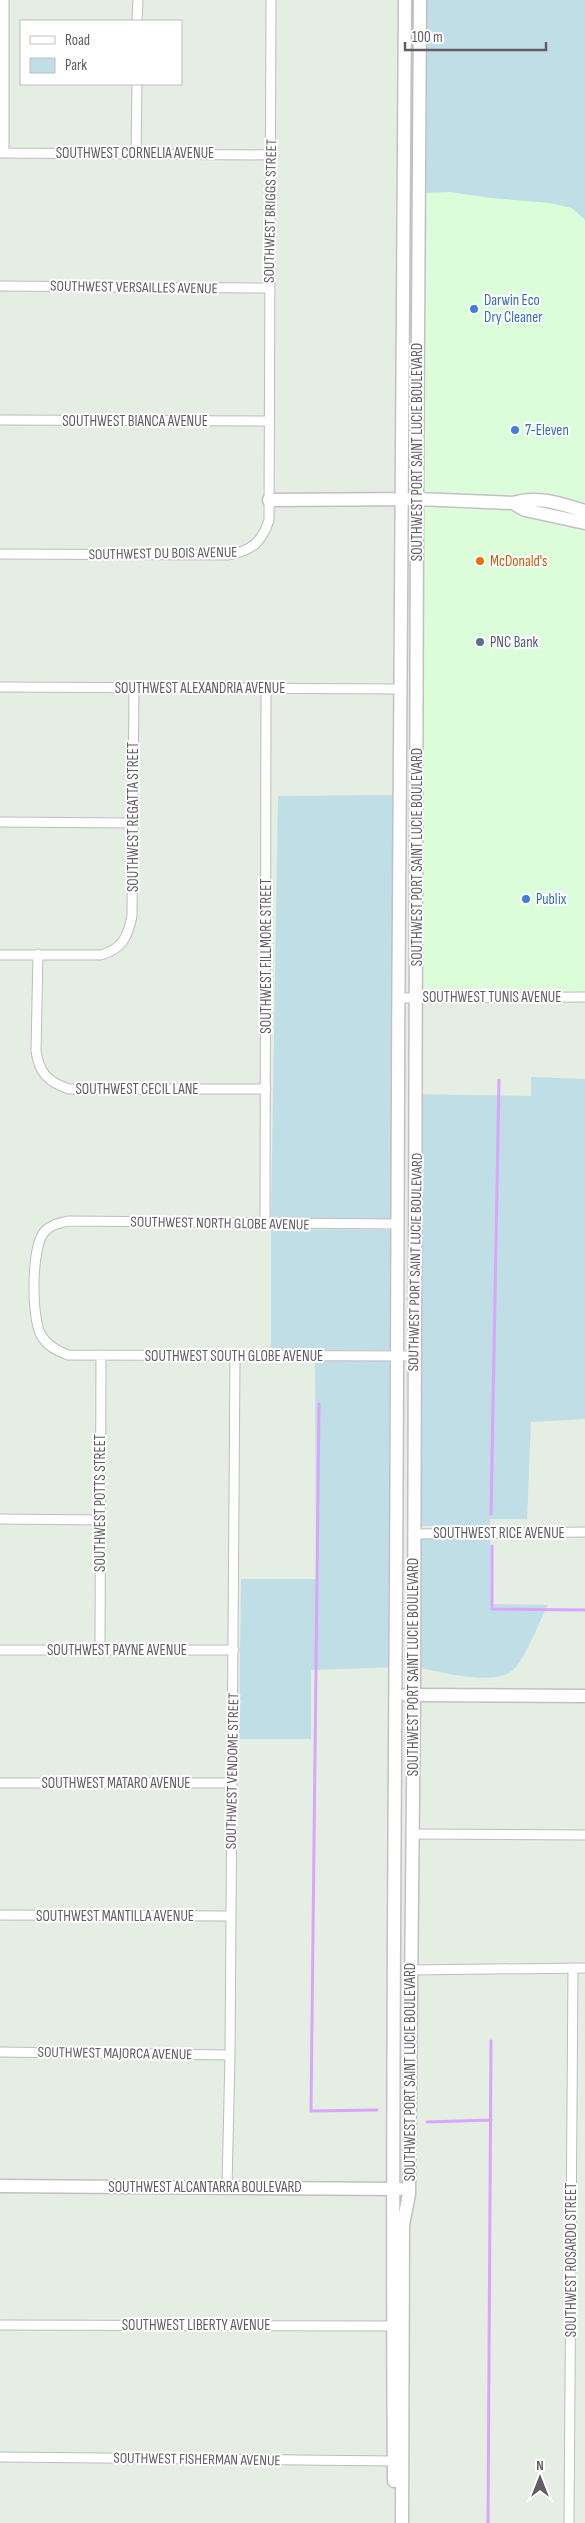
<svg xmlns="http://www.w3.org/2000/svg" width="585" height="2523" font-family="'Sofia Sans Condensed',sans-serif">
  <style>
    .commercial { fill: #dbfdd9 }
    .green { fill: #c0dee5 }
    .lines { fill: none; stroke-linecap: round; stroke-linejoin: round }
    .stream { stroke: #dca5fd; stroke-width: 3 }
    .street-casing { stroke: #c0bbc2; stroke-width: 11 }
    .secondary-casing { stroke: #c5bec6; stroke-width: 15 }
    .street { stroke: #fff; stroke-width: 9 }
    .secondary { stroke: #fff; stroke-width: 12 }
    .shop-dot { fill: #3f7fe0; stroke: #fff; stroke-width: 2 }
    .food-dot { fill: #e8710a; stroke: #fff; stroke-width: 2 }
    .service-dot { fill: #5c6f8a; stroke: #fff; stroke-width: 2 }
    .labels { text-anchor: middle; stroke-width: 4; stroke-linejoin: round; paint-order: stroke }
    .street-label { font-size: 15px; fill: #625c64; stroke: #fff }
    .shop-label { font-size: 15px; fill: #366cbe; stroke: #fff; text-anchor: start }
    .food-label { font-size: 15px; fill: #c56008; stroke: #fff; text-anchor: start }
    .service-label { font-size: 15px; fill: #4e5e75; stroke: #fff; text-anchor: start }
  </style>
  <rect width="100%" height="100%" fill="#e4eee3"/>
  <path class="commercial" d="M450 192 491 198 550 203 572 208 585 220V505L529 493 510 497 421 493 427 227 425 193Z
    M421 504 509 508 585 528V992H415Z"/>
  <path class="green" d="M425 0H585V220L572 208 550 203 491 198 450 192 425 193Z
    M402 795 400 1219 271 1218 278 796Z
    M531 1077 585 1079V1419L531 1422 527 1519H490V1526H409L417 1094 531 1096Z
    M271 1229 400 1230V1350H271Z
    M315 1361H400L399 1667 311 1670V1739H239L241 1579H316Z
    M409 1537H490L491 1604 548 1605C539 1622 528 1652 516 1667 498 1689 440 1671 415 1667Z"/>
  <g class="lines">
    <path class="stream" d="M319 1404 311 2111 377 2110
      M491 1514 499 1080
      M492 1546V1609L585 1610
      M427 2122 491 2120
      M488 2523 491 2041"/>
    <g class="street-casing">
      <path id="street" d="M137 21 138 0
        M0 153 271 155
        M4 153V0
        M136 153 137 84
        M0 286 269 288
        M0 420 269 421
        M0 554 228 555C252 551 262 542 269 520L271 0
        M0 687 400 689
        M0 822 132 823
        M38 954 36 1051C39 1073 48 1082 69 1089H266
        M0 955H101C122 949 128 937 132 916L134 688
        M399 998 585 997
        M265 1223 266 688
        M397 1224 69 1221C60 1223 52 1224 45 1231 31 1246 31 1317 41 1335 47 1346 57 1351 68 1355L414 1356
        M0 1519 100 1520
        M413 1534 585 1532
        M0 1650H234
        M100 1650 101 1355
        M0 1783H232
        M412 1834 585 1835
        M0 1915 230 1916
        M411 1970 585 1968
        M0 2052 230 2055
        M227 2187 230 2055 235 1356
        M0 2325 392 2326
        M0 2457 394 2461
        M569 2523 573 1968"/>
    </g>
    <g class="secondary-casing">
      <path id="secondary" d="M269 500 417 499 513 503C537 495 561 504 585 511
        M513 503 525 510 585 523
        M406 1695 585 1696
        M0 2186 400 2189
        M394 2481C391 2107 396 1733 397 1359 399 906 399 453 405 0
        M402 2523 403 2225 409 2194 414 1695 417 499 420 0"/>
    </g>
    <use href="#street" class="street"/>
    <use href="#secondary" class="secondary"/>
  </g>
  <g class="shop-dot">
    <circle cx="474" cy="309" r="5"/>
    <circle cx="515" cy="430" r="5"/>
    <circle cx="526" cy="899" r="5"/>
  </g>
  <circle class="food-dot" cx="480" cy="561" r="5"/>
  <circle class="service-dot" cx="480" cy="642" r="5"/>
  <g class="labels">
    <g class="street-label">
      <text x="135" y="158">SOUTHWEST CORNELIA AVENUE</text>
      <text transform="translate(270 211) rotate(-89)" y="5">SOUTHWEST BRIGGS STREET</text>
      <text transform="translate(134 287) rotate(1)" y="5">SOUTHWEST VERSAILLES AVENUE</text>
      <text x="135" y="426">SOUTHWEST BIANCA AVENUE</text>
      <text transform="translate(417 452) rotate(-90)" y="5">SOUTHWEST PORT SAINT LUCIE BOULEVARD</text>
      <text transform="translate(163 553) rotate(-1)" y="5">SOUTHWEST DU BOIS AVENUE</text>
      <text x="200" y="693">SOUTHWEST ALEXANDRIA AVENUE</text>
      <text transform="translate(133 817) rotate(-90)" y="5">SOUTHWEST REGATTA STREET</text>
      <text transform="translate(417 857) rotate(-90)" y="5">SOUTHWEST PORT SAINT LUCIE BOULEVARD</text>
      <text transform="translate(266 956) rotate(-90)" y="5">SOUTHWEST FILLMORE STREET</text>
      <text x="492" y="1002">SOUTHWEST TUNIS AVENUE</text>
      <text x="137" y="1094">SOUTHWEST CECIL LANE</text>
      <text transform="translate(220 1223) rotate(1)" y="5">SOUTHWEST NORTH GLOBE AVENUE</text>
      <text transform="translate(415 1262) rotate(-89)" y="5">SOUTHWEST PORT SAINT LUCIE BOULEVARD</text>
      <text x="234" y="1361">SOUTHWEST SOUTH GLOBE AVENUE</text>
      <text transform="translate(100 1503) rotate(-90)" y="5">SOUTHWEST POTTS STREET</text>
      <text x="499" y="1538">SOUTHWEST RICE AVENUE</text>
      <text x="117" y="1655">SOUTHWEST PAYNE AVENUE</text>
      <text transform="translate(413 1667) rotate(-90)" y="5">SOUTHWEST PORT SAINT LUCIE BOULEVARD</text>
      <text transform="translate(232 1771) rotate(-89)" y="5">SOUTHWEST VENDOME STREET</text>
      <text x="116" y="1788">SOUTHWEST MATARO AVENUE</text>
      <text x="115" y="1921">SOUTHWEST MANTILLA AVENUE</text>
      <text transform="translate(115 2053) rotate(1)" y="5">SOUTHWEST MAJORCA AVENUE</text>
      <text transform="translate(410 2072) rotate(-90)" y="5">SOUTHWEST PORT SAINT LUCIE BOULEVARD</text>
      <text x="205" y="2192">SOUTHWEST ALCANTARRA BOULEVARD</text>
      <text transform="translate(571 2260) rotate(-90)" y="5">SOUTHWEST ROSARDO STREET</text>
      <text x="196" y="2330">SOUTHWEST LIBERTY AVENUE</text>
      <text transform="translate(197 2459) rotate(1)" y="5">SOUTHWEST FISHERMAN AVENUE</text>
    </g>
    <g class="shop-label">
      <text x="484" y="305">Darwin Eco<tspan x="484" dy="17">Dry Cleaner</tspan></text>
      <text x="525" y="435">7-Eleven</text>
      <text x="536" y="904">Publix</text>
    </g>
    <g class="food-label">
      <text x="490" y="566">McDonald's</text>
    </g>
    <g class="service-label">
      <text x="490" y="647">PNC Bank</text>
    </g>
  </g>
  <rect x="20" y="20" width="162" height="65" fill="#ffffff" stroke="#c0bec1"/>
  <rect x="30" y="36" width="25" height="8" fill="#ffffff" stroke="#c0bec1"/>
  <text x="65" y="45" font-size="15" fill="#625c64">Road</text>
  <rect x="30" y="58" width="25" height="15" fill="#c0dee5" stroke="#c0bec1"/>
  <text x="65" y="70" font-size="15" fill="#625c64">Park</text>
  <g transform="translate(540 2478)" stroke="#ffffff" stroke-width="4" paint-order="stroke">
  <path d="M0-4L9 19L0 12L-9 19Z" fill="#625c64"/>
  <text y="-8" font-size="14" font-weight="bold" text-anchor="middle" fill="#625c64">N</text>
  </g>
  <path d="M405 42v8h141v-8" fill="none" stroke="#625c64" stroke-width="2.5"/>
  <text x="412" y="42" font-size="15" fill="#625c64" stroke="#ffffff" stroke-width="4" paint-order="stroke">100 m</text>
</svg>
